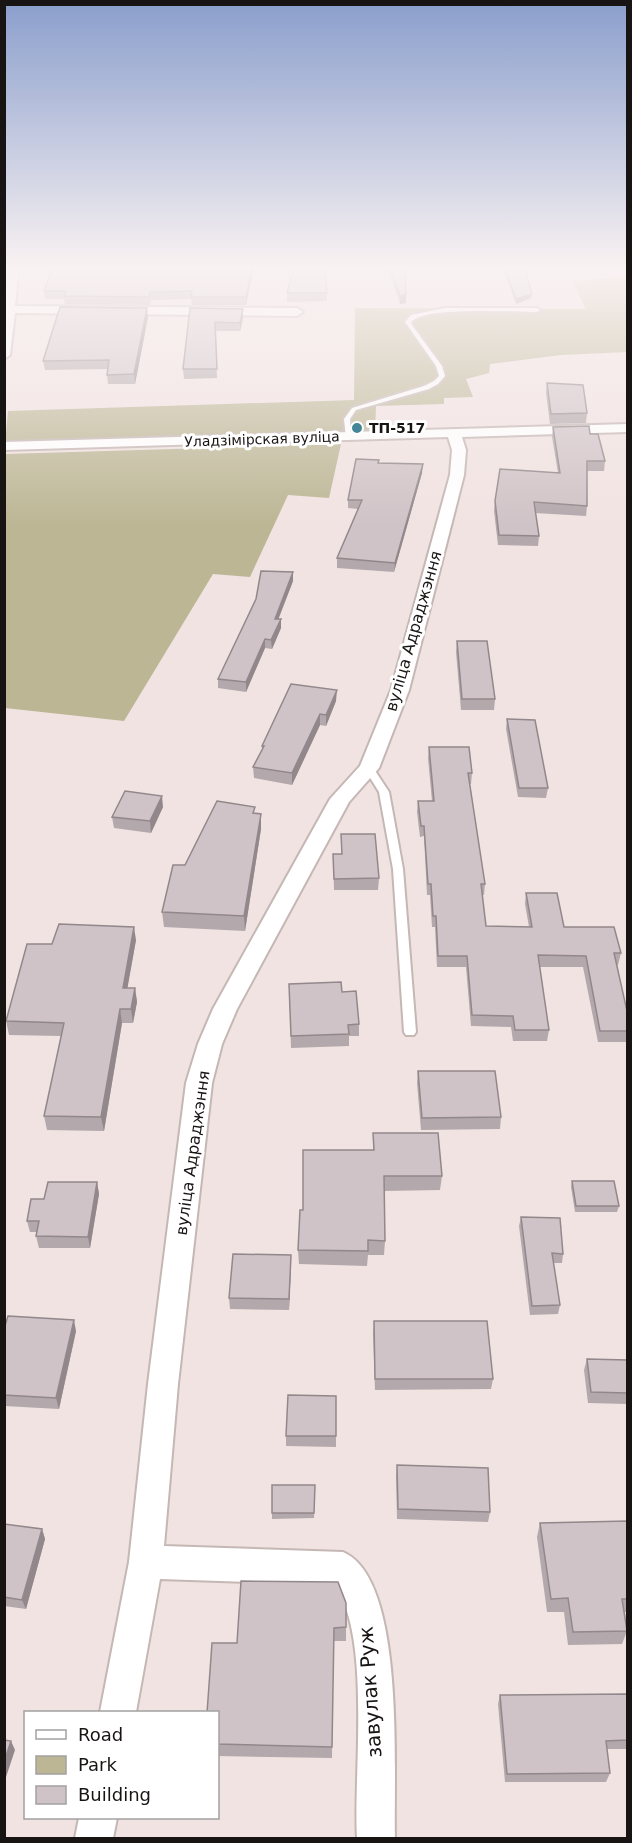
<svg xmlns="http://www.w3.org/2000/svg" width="632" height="1843" font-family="'DejaVu Sans',sans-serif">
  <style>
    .green { fill: #bcb695 }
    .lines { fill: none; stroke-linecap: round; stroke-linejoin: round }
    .lane-casing { stroke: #c4b7b4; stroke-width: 4 }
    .street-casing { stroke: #c4b7b4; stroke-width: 4 }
    .lane { fill: #fff; fill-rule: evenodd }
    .street { fill: #fff; fill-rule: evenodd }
    .wall { fill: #b3a8ab }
    .shaded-wall { fill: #92888b }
    .building { fill: #d0c3c7; stroke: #92888b; stroke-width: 1.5 }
    .poi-dot { fill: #448598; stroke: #fff; stroke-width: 2 }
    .labels { text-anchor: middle; stroke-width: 6; stroke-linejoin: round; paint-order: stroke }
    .far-poi-label { font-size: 14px; font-weight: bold; fill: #191414; stroke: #fff; text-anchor: start }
    .far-street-label { font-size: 14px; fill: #191414; stroke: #fff }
    .street-label { font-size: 16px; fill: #191414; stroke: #fff }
    .near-street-label { font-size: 20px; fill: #191414; stroke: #fff }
  </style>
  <rect width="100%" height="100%" fill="#f1e3e1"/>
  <path class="green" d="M627 277V352L561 355 490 364 489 373 466 379 473 397 444 398V404L376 406 375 432 5 443 8 411 354 400 355 308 586 309 572 281Z
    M341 444 329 498 288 495 250 577 213 574 124 721 5 708V454Z"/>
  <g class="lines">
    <g class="lane-casing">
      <path id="lane" d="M445 308H537L540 310 537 312C514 312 424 306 411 322L412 325 442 366 445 376 438 384 429 389 356 410 350 419 351 437 346 438 344 419 352 408 424 386 434 381 439 376 436 366 405 322 411 315Z
        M369 765 372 766 389 792 403 869 416 1032 414 1035H406L404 1032 393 869 379 792 364 768Z"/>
    </g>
    <g class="street-casing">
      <path id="street" d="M8 267H19L15 306 297 308 303 312 297 316 15 313 10 355 4 359V300Z
        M628 424V432L462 437 466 450 464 475 409 690 379 768 349 802 237 1009 222 1044 212 1083 178 1384 164 1546 343 1552C407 1579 393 1776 395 1838H357C353 1775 372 1634 334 1585L160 1579 136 1712H100L129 1562 148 1384 186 1083 198 1044 213 1009 330 799 360 766 391 690 450 475 452 450 448 437 4 450V442Z
        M79 1818H117L113 1838H75Z"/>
    </g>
    <use href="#lane" class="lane"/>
    <use href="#street" class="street"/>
  </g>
  <path class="wall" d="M254 267 246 305H192L191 299 151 300 150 305 65 304 64 299H45L44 291Z
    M387 267H405L406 303 400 304Z
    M502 267H524L531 298 516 304Z
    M287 293H327V301L287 302Z
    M190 308 243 309V318L240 331H215L217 378 184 379 183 369Z
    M148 317 135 384H108L107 375 108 369 45 370 43 361Z
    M547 383 587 413 586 423 550 424 546 393Z
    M553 427 590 434 605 461 604 471H587V506L586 516 535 513 539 536 538 546 498 545 494 511 495 501 558 473 552 437Z
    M379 463 422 473 394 572 337 568V558L358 509 348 508V500Z
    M293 581 278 619 281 628 272 649 265 648 246 692 218 688V679Z
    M457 641 495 699 494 710H461L456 652Z
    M336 701 326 726 320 725 292 785 254 778 253 767 262 751V746Z
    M507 719 548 788 546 798 518 797 506 729Z
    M429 747 472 773 471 784H470L485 884 484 895H482L486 926 529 927 525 904 526 893 564 927 621 953 618 965H617L627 1011V1042H598L583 967H540L549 1030 547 1041H513L511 1027 471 1026 466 967H437L435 927H432L430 895H427L424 836 420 837 417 812 418 801H432L428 758Z
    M163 807 151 833 114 828 112 817Z
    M255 813 261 829 245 931 164 927 162 912 185 865Z
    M341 834 379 878 378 890H334L333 854H342Z
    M136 940 127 988H135L137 1002 133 1023H122L104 1131 47 1130 44 1116 61 1036 9 1035 6 1021 52 944Z
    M289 984 342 992 359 1024V1036H349V1046L291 1048Z
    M418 1071 501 1117 500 1129 421 1130 417 1083Z
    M373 1133 442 1176 440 1190 384 1191 385 1241 384 1255H368L367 1266 299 1264 298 1250 303 1210 373 1150Z
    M572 1181 619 1206 617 1212H575L571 1187Z
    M97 1182 99 1194 90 1248H39L36 1236 37 1232H30L27 1221 44 1199Z
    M521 1217 563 1254 562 1263H553L560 1305 558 1314 530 1315 519 1226Z
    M291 1255 289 1310 230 1309 229 1298Z
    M374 1321 493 1379 491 1389 375 1390 373 1332Z
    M4 1329 76 1331 59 1409 4 1406Z
    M587 1359 627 1360V1404L588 1403 584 1370Z
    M336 1396V1447L286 1446V1436Z
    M397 1465 490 1512 488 1522 397 1519 396 1476Z
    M315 1485 314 1518 272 1519V1513Z
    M627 1521V1612H625L627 1631 622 1644 568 1645 564 1612H547L537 1537 540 1523Z
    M4 1524 42 1529 45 1539 26 1609 4 1606Z
    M241 1581 346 1627V1641H333L332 1758 218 1756V1713L237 1643Z
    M627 1694V1749H607L610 1773 606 1782H505L498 1704 500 1695Z"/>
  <path class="shaded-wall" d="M252 267H254L246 305V297Z
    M406 294V303L400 304V296Z
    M532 294 531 298 516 304V299Z
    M147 308 148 317 135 384 134 374Z
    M243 309V318L240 331V323Z
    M423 464 422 473 394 572 395 563Z
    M293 572V581L275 628V619Z
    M281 619V628L272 649 271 640Z
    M265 639V648L246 692V682Z
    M337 690 336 701 326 726V715Z
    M320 714V725L292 785V773Z
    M162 796 163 807 151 833 150 821Z
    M261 814V829L245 931 244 916Z
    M134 927 136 940 125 1002 123 988Z
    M135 988 137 1002 133 1023 131 1009Z
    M120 1009 122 1023 104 1131 101 1117Z
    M97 1182 99 1194 90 1248 88 1237Z
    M291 1255V1266L289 1310V1299Z
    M74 1320 76 1331 59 1409 56 1398Z
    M42 1529 45 1539 26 1609 22 1600Z
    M11 1741 15 1750 4 1783V1762Z"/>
  <path class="building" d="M53 267H252L246 297H191L192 291 150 292 149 297 64 296 66 291H44Z
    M294 267H325L327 293H287Z
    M390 267H405L406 294 400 296Z
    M504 267H524L532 294 516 299Z
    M60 307 147 308 134 374 107 375 109 360 43 361Z
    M190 308 243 309 240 323 215 322 217 369H183Z
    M547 383 583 385 587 413 551 414Z
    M589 426 590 434H598L605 461H587V506L534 502 539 536 499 535 495 501 500 469 560 473 553 427Z
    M356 459 379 460 378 463 423 464 395 563 337 558 362 500H348Z
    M261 571 293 572 275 619H281L271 640 265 639 246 682 218 679 256 599Z
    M457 641H487L495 699H462Z
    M291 684 337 690 326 715 320 714 292 773 253 767 264 746H262Z
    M507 719 535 720 548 788H519Z
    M429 747H469L472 773H468L485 884H481L486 926 532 927 526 893H557L564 927H614L621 953H614L627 1011V1031H600L586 956 538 955 549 1030H515L513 1016 472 1015 467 956H438L436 916H433L431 884H428L424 826H421L418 801H434Z
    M125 791 162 796 150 821 112 817Z
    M217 801 255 807 253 813 261 814 244 916 162 912 173 865H185Z
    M341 834H375L379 878 334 879 333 854H342Z
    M59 924 134 927 123 988H135L131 1009H120L101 1117 44 1116 64 1023 6 1021 27 944H52Z
    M341 982 342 992 356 991 359 1024 348 1025 349 1034 291 1036 289 984Z
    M418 1071H495L501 1117 422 1118Z
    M373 1133H438L442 1176H384L385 1241 368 1240V1251L298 1250 300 1210H303V1150H374Z
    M572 1181H614L619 1206H576Z
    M48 1182H97L88 1237 36 1236 39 1221H27L31 1199H44Z
    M521 1217 560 1218 563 1254 552 1253 560 1305 532 1306Z
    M233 1254 291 1255 289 1299 229 1298Z
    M8 1316 74 1320 56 1398 4 1395V1329Z
    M374 1321H487L493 1379H375Z
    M587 1359 627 1360V1393L591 1392Z
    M288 1395 336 1396V1436H286Z
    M397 1465 488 1468 490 1512 398 1509Z
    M272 1485H315L314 1513H272Z
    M627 1521V1599H622L627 1631 573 1632 568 1598 551 1599 540 1523Z
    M4 1524 42 1529 22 1600 4 1597Z
    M241 1581 338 1582 346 1603V1627L334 1628 332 1747 218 1744V1713H207L212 1643H237Z
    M627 1694V1740L606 1741 610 1773 507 1774 500 1695Z
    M4 1740 11 1741 4 1762Z"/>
  <linearGradient id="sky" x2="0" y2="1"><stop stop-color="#8a9ecc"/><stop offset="0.51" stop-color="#f9f2f2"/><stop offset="1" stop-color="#f9f2f2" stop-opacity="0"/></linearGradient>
  <rect width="632" height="525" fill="url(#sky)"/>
  <circle class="poi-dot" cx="357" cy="428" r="6"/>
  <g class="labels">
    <g class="far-poi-label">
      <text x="369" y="433">ТП-517</text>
    </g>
    <g class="far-street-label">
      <text transform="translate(262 439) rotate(-2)" y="5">Уладзімірская вуліца</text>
    </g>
    <g class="street-label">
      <text transform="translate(413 631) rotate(-74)" y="6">вуліца Адраджэння</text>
      <text transform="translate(192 1153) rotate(-82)" y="6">вуліца Адраджэння</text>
    </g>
    <g class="near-street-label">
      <text transform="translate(370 1692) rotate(-94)" y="7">завулак Руж</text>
    </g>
  </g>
  <rect width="632" height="1843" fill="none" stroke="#191414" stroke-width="12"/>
  <rect x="24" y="1711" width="195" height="108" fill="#ffffff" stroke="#a3a1a1" stroke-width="1.5"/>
  <rect x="36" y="1730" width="30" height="9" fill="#ffffff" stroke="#a3a1a1" stroke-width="1.5"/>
  <text x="78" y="1741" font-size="18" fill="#191414">Road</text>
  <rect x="36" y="1756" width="30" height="18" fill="#bcb695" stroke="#a3a1a1" stroke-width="1.5"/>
  <text x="78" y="1771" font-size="18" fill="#191414">Park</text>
  <rect x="36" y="1786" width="30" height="18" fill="#d0c3c7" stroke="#a3a1a1" stroke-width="1.5"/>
  <text x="78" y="1801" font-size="18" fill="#191414">Building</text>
</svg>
